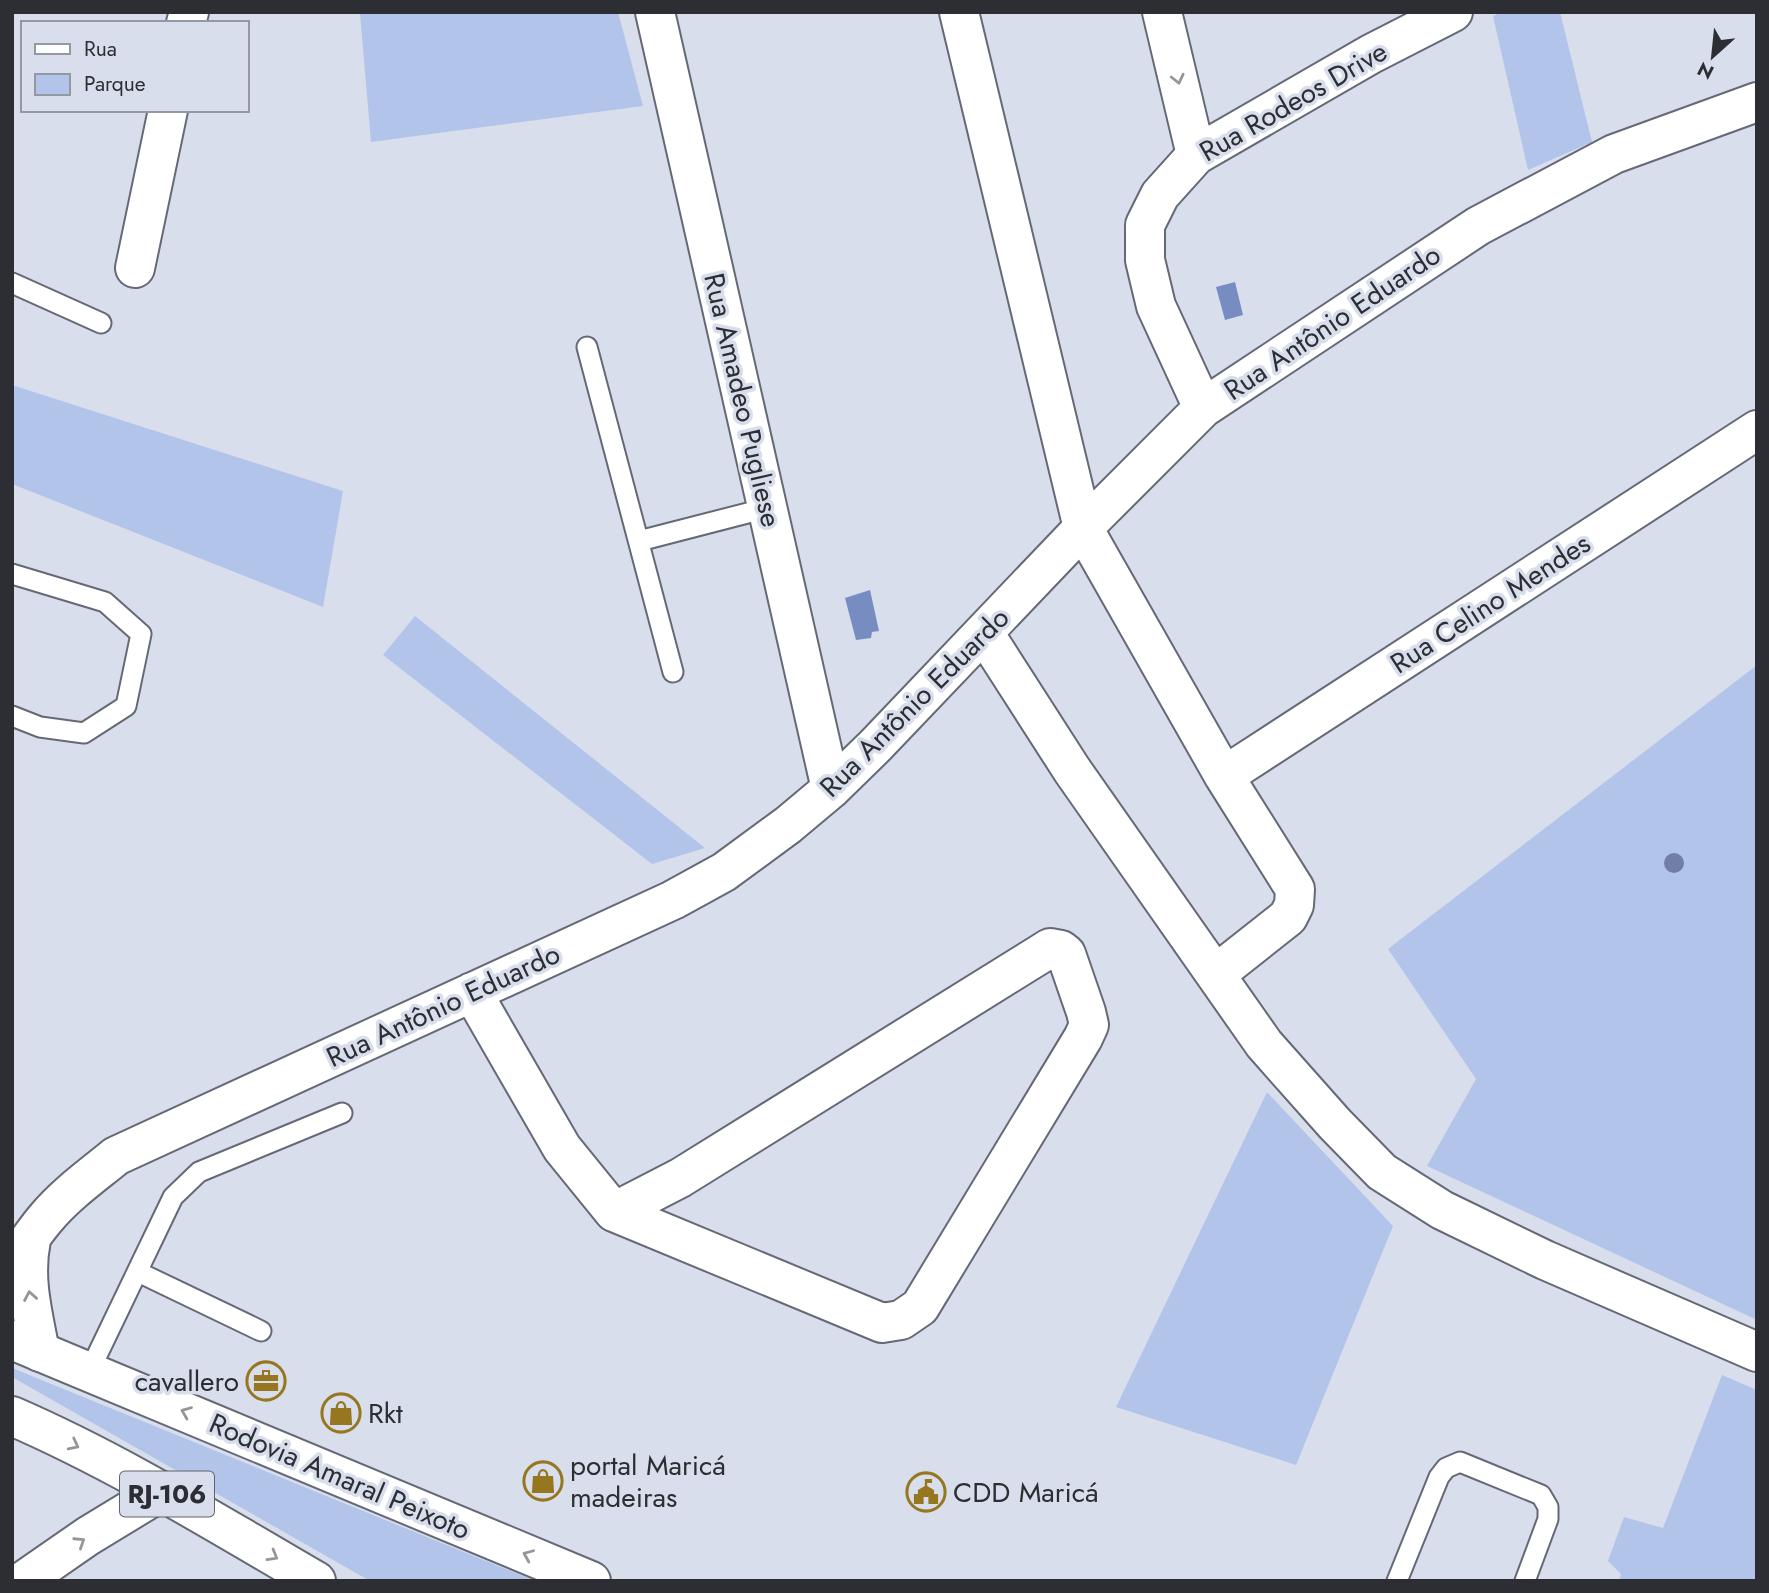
<svg xmlns="http://www.w3.org/2000/svg" width="1769" height="1593" font-family="Jost,sans-serif">
  <style>
    .green { fill: #b3c4ea }
    .water { fill: #778cc0 }
    .lines { fill: none; stroke-linecap: round; stroke-linejoin: round }
    .lane-casing { stroke: #646975; stroke-width: 23 }
    .street-casing { stroke: #646975; stroke-width: 42 }
    .secondary-casing { stroke: #646975; stroke-width: 42 }
    .highway-casing { stroke: #646975; stroke-width: 42 }
    .lane { stroke: #fff; stroke-width: 19 }
    .street { stroke: #fff; stroke-width: 38 }
    .secondary { stroke: #fff; stroke-width: 38 }
    .highway { stroke: #fff; stroke-width: 38 }
    .tree { fill: #717fa8 }
    .oneway { stroke: #969699 }
    .labels { text-anchor: middle; stroke-width: 7; stroke-linejoin: round; paint-order: stroke }
    .shield { fill: #d8deec; stroke: #60636a; stroke-width: 2 }
    .shield-label { font-size: 26px; font-weight: bold; fill: #2c2e33 }
    .street-label { font-size: 28px; fill: #2c2e33; stroke: #d8deec }
    .poi-label { font-size: 28px; fill: #2c2e33; stroke: #d8deec; text-anchor: start }
  </style>
  <rect width="100%" height="100%" fill="#d8deec"/>
  <path class="green" d="M373 12H618L643 106 371 142 360 14Z
    M1502 12H1560L1592 142 1528 170 1493 16Z
    M12 385 343 491 323 607 12 484Z
    M415 616 705 848 652 864 383 655Z
    M1757 665V1320L1427 1166 1476 1079 1388 949Z
    M1267 1092 1393 1226 1296 1465 1116 1407Z
    M12 1368 535 1581H370L12 1377Z
    M1722 1375 1757 1390V1581H1619L1621 1574 1608 1561 1624 1517 1663 1528Z"/>
  <path class="water" d="M1235 282 1243 315 1225 320 1216 287Z
    M870 590 879 631 872 632 871 638 856 640 845 598Z"/>
  <g class="lines">
    <g class="lane-casing">
      <path id="lane" d="M12 283 101 323
        M587 347 673 672
        M639 541 767 508
        M12 574 105 602 141 634 126 706 84 733 40 727 12 716
        M138 1272 261 1331
        M89 1372 173 1197 199 1172 342 1113
        M1397 1581 1439 1477 1446 1468 1460 1462 1541 1495 1548 1507V1519L1525 1581"/>
    </g>
    <g class="street-casing">
      <path id="street" d="M655 12 831 789
        M959 12 1083 528 1224 776 1295 889 1294 905 1288 917 1216 974
        M1162 12 1196 155
        M186 23 189 12
        M135 268 168 110
        M1203 408 1156 306 1145 260V225L1160 195 1196 155 1371 54 1453 12
        M984 633 1072 770 1264 1044 1335 1124 1382 1172 1442 1210 1545 1260 1757 1352
        M1224 776 1757 430
        M472 992 562 1148 614 1212 680 1178 1050 948 1061 950 1066 954 1086 1012 1089 1025 1083 1038 920 1307 901 1320 882 1323 614 1212
        M31 1240C23 1279 33 1314 40 1352
        M12 1261C25 1247 34 1232 46 1218 66 1194 93 1175 116 1156L673 900 724 872 788 825 831 789 876 745 1083 528 1203 408 1478 226 1614 154 1757 102"/>
    </g>
    <g class="secondary-casing">
      <path id="secondary" d="M23 1581 88 1536 162 1491"/>
    </g>
    <g class="highway-casing">
      <path id="highway" d="M12 1340 591 1581
        M12 1416C118 1462 216 1523 316 1581"/>
    </g>
    <use href="#lane" class="lane"/>
    <use href="#street" class="street"/>
    <use href="#secondary" class="secondary"/>
    <use href="#highway" class="highway"/>
  </g>
  <circle class="tree" cx="1674" cy="863" r="10"/>
  <defs><path id="oneway-chevron" d="M-2-3.5L2.5 0L-2 3.5" fill="none" stroke-width="1.6" stroke-linecap="round" stroke-linejoin="round" transform="scale(1.75)"/></defs>
  <g class="oneway">
    <use href="#oneway-chevron" transform="translate(1178 79) rotate(77)"/>
    <use href="#oneway-chevron" transform="translate(30 1296) rotate(-100)"/>
    <use href="#oneway-chevron" transform="translate(186 1412) rotate(-158)"/>
    <use href="#oneway-chevron" transform="translate(74 1445) rotate(27)"/>
    <use href="#oneway-chevron" transform="translate(80 1542) rotate(-33)"/>
    <use href="#oneway-chevron" transform="translate(528 1555) rotate(-157)"/>
    <use href="#oneway-chevron" transform="translate(273 1556) rotate(30)"/>
  </g>
  <defs>
    <g id="office-ring" transform="scale(2.0125)"><circle r="9.5" fill="#d8deec" stroke="#96761e" stroke-width="1.5"/><path d="M-6-3h4V-5.5h4V-3h4V5H-6ZM-1-4.5V-3h2v-1.5ZM-6 0V1H6V0Z" fill="#96761e"/></g>
    <g id="shop-ring" transform="scale(2.0125)"><circle r="9.5" fill="#d8deec" stroke="#96761e" stroke-width="1.5"/><path d="M-5-2.5h2.3a2.7 3.5 0 0 1 5.4 0H5L5.5 6h-11ZM-1.5-2.5h3a1.5 2.3 0 0 0-3 0Z" fill="#96761e"/></g>
    <g id="civic-ring" transform="scale(2.0125)"><circle r="9.5" fill="#d8deec" stroke="#96761e" stroke-width="1.5"/><path d="M-.6-6.5H3V-4.5H.6V-3L4-1V1h2V6H-6V1h2V-1L-.6-3ZM-1.2 2.5V6h2.4V2.5Z" fill="#96761e"/></g>
  </defs>
  <g fill-rule="evenodd">
    <use href="#office-ring" x="266" y="1381"/>
    <use href="#shop-ring" x="341" y="1413"/>
    <use href="#shop-ring" x="543" y="1481"/>
    <use href="#civic-ring" x="926" y="1492"/>
  </g>
  <g class="labels">
    <rect class="shield" x="120" y="1471.5" width="94" height="45" rx="5"/>
    <g class="shield-label">
      <text x="167" y="1503">RJ-106</text>
    </g>
    <g class="street-label">
      <text transform="translate(1293 101) rotate(-30)" y="10">Rua Rodeos Drive</text>
      <text transform="translate(1332 322) rotate(-34)" y="10">Rua Antônio Eduardo</text>
      <text transform="translate(743 400) rotate(77)" y="10">Rua Amadeo Pugliese</text>
      <text transform="translate(1490 603) rotate(-33)" y="10">Rua Celino Mendes</text>
      <text transform="translate(914 702) rotate(-45)" y="10">Rua Antônio Eduardo</text>
      <text transform="translate(443 1005) rotate(-25)" y="10">Rua Antônio Eduardo</text>
      <text transform="translate(340 1476) rotate(23)" y="10">Rodovia Amaral Peixoto</text>
    </g>
    <g class="poi-label">
      <text x="239" y="1391" text-anchor="end">cavallero</text>
      <text x="368" y="1423">Rkt</text>
      <text x="570" y="1475">portal Maricá<tspan x="570" dy="32">madeiras</tspan></text>
      <text x="953" y="1502">CDD Maricá</text>
    </g>
  </g>
  <rect width="1769" height="1593" fill="none" stroke="#2c2e33" stroke-width="28"/>
  <rect x="21" y="21" width="228" height="91" fill="#d8deec" stroke="#9398a2" stroke-width="2"/>
  <rect x="35" y="44" width="35" height="10" fill="#ffffff" stroke="#9398a2" stroke-width="2"/>
  <text x="84" y="56" font-size="21" fill="#2c2e33">Rua</text>
  <rect x="35" y="74" width="35" height="21" fill="#b3c4ea" stroke="#9398a2" stroke-width="2"/>
  <text x="84" y="91" font-size="21" fill="#2c2e33">Parque</text>
  <g transform="translate(1713 56) rotate(207)" stroke="#d8deec" stroke-width="5" paint-order="stroke">
  <path d="M0-5L12 26L0 18L-12 26Z" fill="#2c2e33"/>
  <text y="-10" font-size="19" font-weight="bold" text-anchor="middle" fill="#2c2e33">N</text>
  </g>
</svg>
